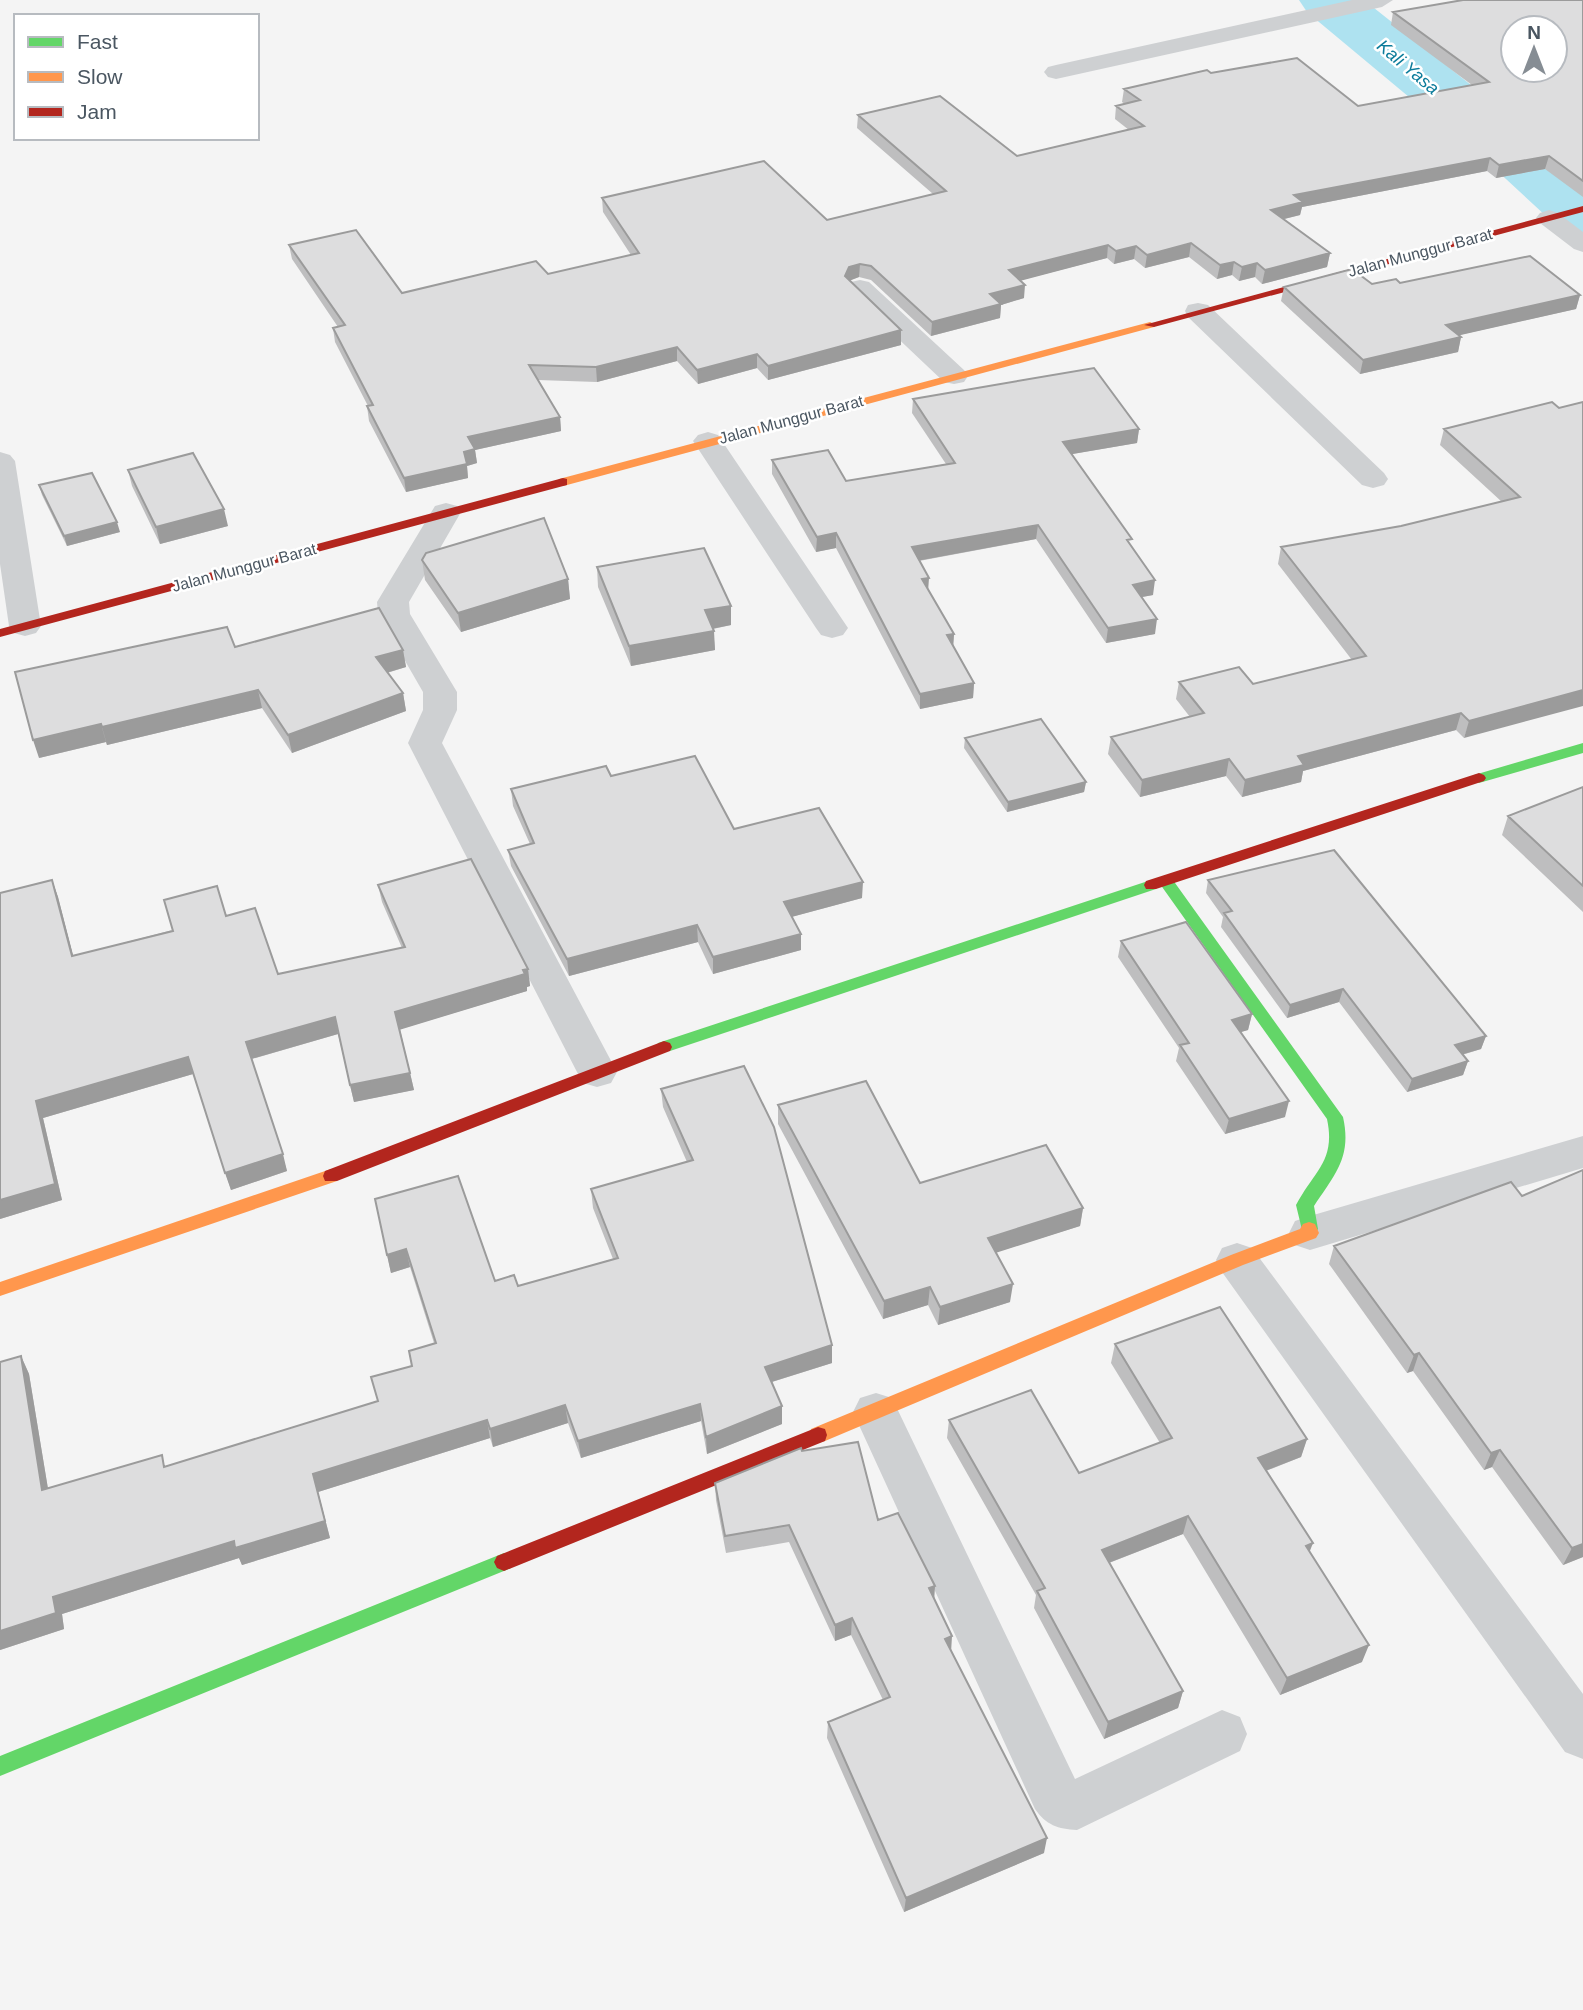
<svg xmlns="http://www.w3.org/2000/svg" width="1583" height="2010" font-family="Arial,sans-serif">
  <style>
    .lines { fill: none; stroke-linecap: round; stroke-linejoin: round }
    .river { fill: #aee2f0; fill-rule: evenodd }
    .street { fill: #ced0d2; fill-rule: evenodd }
    .fast { fill: #63d668; fill-rule: evenodd }
    .slow { fill: #ff974d; fill-rule: evenodd }
    .jam { fill: #b3261e; fill-rule: evenodd }
    .wall { fill: #bebebf }
    .shaded-wall { fill: #9b9b9b }
    .building { fill: #ddddde; stroke: #9b9b9b; stroke-width: 2; fill-rule: evenodd }
    .labels { text-anchor: middle; stroke-width: 5; stroke-linejoin: round; paint-order: stroke }
    .far-street-label { font-size: 16px; fill: #4a5661; stroke: #fff }
    .far-water-label { font-size: 18px; font-style: italic; fill: #0c7c9b; stroke: #fff }
  </style>
  <rect width="100%" height="100%" fill="#f4f4f4"/>
  <g class="lines">
    <path class="river" d="M1299 0H1364L1539 139 1583 178V234L1559 228 1493 167 1307 12Z"/>
    <path class="street" d="M1352 0H1393L1382 7 1056 79 1048 77 1044 72 1048 67 1056 65Z
      M1549 210 1558 213 1583 232V252L1574 249 1540 223 1536 218 1540 213Z
      M860 280 869 282 964 370 968 376 964 382 954 384 944 382 851 294 847 288 851 282Z
      M1198 303 1208 305 1384 473 1388 479 1384 485 1373 488 1362 485 1188 317 1185 311 1188 305Z
      M708 432 718 435 848 628 843 635 832 638 821 635 816 628 693 441 698 435Z
      M0 452 10 455 15 461 41 626 36 633 25 636 14 633 9 626 0 564Z
      M446 503 457 506 461 512 409 602 410 614 457 692V710L442 743 617 1072 611 1083 597 1087 583 1083 577 1072 408 743 423 710V692L378 614 377 602 435 506Z
      M1583 1136V1168L1310 1250 1295 1245 1289 1233 1295 1221 1310 1216Z
      M1237 1243 1252 1248 1583 1694V1759L1565 1752 1222 1272 1216 1260 1222 1248Z
      M876 1393 892 1398 1075 1779 1222 1710 1240 1717 1247 1734 1240 1751 1077 1830C1058 1829 1046 1825 1035 1809L853 1412 860 1398Z"/>
    <path class="fast" d="M1583 743V753L1479 783 1472 778 1474 775Z
      M1165 875 1170 876 1343 1117C1352 1157 1335 1174 1314 1206L1318 1229 1315 1234 1309 1236 1303 1234 1296 1205C1314 1171 1336 1161 1327 1119L1160 884 1158 880Z
      M1151 880 1156 881 1158 885 1156 889 670 1051H658L656 1047 658 1043Z
      M504 1553 511 1556 514 1562 511 1568 0 1776V1756Z"/>
    <path class="slow" d="M1150 322 1156 325 1154 327 567 485 563 486 557 482 559 479Z
      M331 1169 337 1171 339 1176 337 1181 0 1296V1282Z
      M1309 1222 1315 1224 1319 1233 1316 1238 1243 1265 825 1441 818 1443 811 1441 809 1435 811 1429 1231 1255 1300 1229 1303 1224Z"/>
    <path class="jam" d="M1583 206V212L1154 327 1144 325Z
      M563 478 567 479V485L0 637V629Z
      M1479 773 1484 775 1486 778 1484 781 1156 889H1146L1144 885 1146 881Z
      M664 1041 670 1043 672 1047 670 1051 337 1181H325L323 1176 325 1171Z
      M818 1427 825 1429 827 1435 825 1441 504 1571 497 1568 494 1562 497 1556Z"/>
  </g>
  <path class="wall" d="M1583 0V197L1545 169 1496 178 1487 171 1302 207 1300 215 1284 219 1330 253 1327 267 1262 284 1255 277 1239 281 1232 275 1217 279 1189 257 1145 268 1134 259 1114 264 1107 258 1021 280 1024 298 1001 305 1000 318 931 336 871 280 859 277 850 280 901 330V345L768 380 757 368 698 384 677 361 597 382 538 380 560 417 561 431 475 450 477 463 467 466 468 478 406 492 369 421 367 406H368L335 342 333 328 338 327 292 259 289 245 402 293 548 274 631 255 603 212 602 198 827 220 933 194 857 128 858 115 1017 156 1129 130 1115 119 1116 106 1125 104 1122 102 1124 89 1211 73 1358 106 1472 85 1391 25 1393 12Z
    M1400 283 1580 295 1576 309 1459 335 1461 337 1458 352 1360 374 1281 301 1284 287Z
    M913 399 1139 429 1137 443 1072 454 1131 546 1153 595 1142 597 1155 634 1106 643 1036 539 919 561 928 589 954 634 953 646 974 683 973 698 920 709 836 548 816 552 772 474V460L846 481 946 464 912 413Z
    M1583 402 1464 738 1456 730 1303 771 1301 782 1242 797 1226 776 1140 797 1108 754 1111 737 1190 717 1176 699 1179 682 1253 684 1352 660 1278 564 1281 547 1401 526 1502 502 1440 445 1444 429 1559 408Z
    M128 470 228 526 160 544 132 486Z
    M39 485 120 532 67 546 42 495Z
    M422 560 568 579 570 599 461 632 425 580Z
    M597 567 731 606V625L713 629 715 650 631 666 598 587Z
    M235 647 403 650 406 667 387 673 403 693 406 711 292 753 262 708 107 745 106 742 39 758Z
    M965 738 1086 782 1084 792 1007 812 964 748Z
    M611 776 734 829 862 898 791 917 801 950 713 974 698 942 569 976 511 866 508 850 530 844 513 806 511 789Z
    M1583 787V912L1502 835 1508 816Z
    M52 880 58 897 73 956 226 916 278 974 402 948 382 902 378 885 528 969 530 986 527 987V991L400 1029 414 1090 354 1102 338 1034 252 1059 287 1171 231 1190 193 1074 43 1118 62 1200 0 1219Z
    M1208 880 1486 1036 1481 1049 1462 1055 1468 1061 1463 1075 1407 1092 1339 1002 1287 1018 1221 927 1223 917 1206 893Z
    M1121 941 1252 1014 1248 1030 1240 1032 1285 1117 1225 1134 1176 1061 1179 1048 1118 957Z
    M661 1089 832 1363 772 1382 782 1406V1424L707 1454 701 1421 581 1458 568 1423 493 1447 490 1438 318 1492 330 1538 242 1565 239 1558 62 1614 64 1629 0 1650V1362L21 1356 29 1374 48 1489 166 1466 378 1401 434 1343 410 1267 391 1273 375 1199 495 1281 518 1286 613 1259 593 1208 591 1189 687 1162 663 1107Z
    M778 1105 920 1183 1083 1208 1080 1226 996 1252 1010 1302 938 1325 928 1305 883 1319 778 1124Z
    M1511 1182 1583 1557 1563 1565 1492 1467 1484 1470 1413 1371 1407 1373 1329 1264 1334 1246Z
    M1115 1344 1307 1439 1301 1457 1266 1471 1310 1552 1362 1662 1280 1695 1183 1534 1109 1563 1183 1691 1178 1708 1104 1739 1034 1608 1036 1595 947 1438 949 1420 1079 1473 1160 1443 1111 1363Z
    M802 1451 878 1520 934 1598 951 1650 1044 1853 904 1912 827 1738 828 1722 883 1700 851 1635 835 1641 789 1542 726 1553 716 1500 715 1483Z"/>
  <path class="shaded-wall" d="M1549 156 1545 169 1496 178 1499 165Z
    M1490 158 1487 171 1302 207 1300 215 1268 223 1271 210 1294 195Z
    M1191 243 1189 257 1145 268 1147 255Z
    M1108 245 1107 258 1008 284 1009 270Z
    M1136 246 1134 259 1114 264 1116 251Z
    M1330 253 1327 267 1262 284 1265 270Z
    M1234 262 1232 275 1217 279 1220 265Z
    M1257 263 1255 277 1239 281 1242 267Z
    M860 264 859 277 849 281 845 276 849 267Z
    M1025 285 1024 298 1001 305 1000 318 931 336 932 322 990 294Z
    M1580 295 1576 309 1443 339 1446 325Z
    M901 330V345L768 380V366Z
    M1461 337 1458 352 1360 374 1363 360Z
    M677 347V361L597 382 596 367Z
    M757 354V368L698 384 697 370Z
    M560 417 561 431 475 450 477 463 467 466 468 478 406 492 404 478 468 437Z
    M1139 429 1137 443 1061 456 1063 442Z
    M224 509 228 526 160 544 156 527Z
    M117 522 120 532 67 546 64 536Z
    M1038 525 1036 539 911 562 912 547Z
    M836 533V548L816 552 817 537Z
    M929 578 928 592 922 579Z
    M568 579 570 599 461 632 458 613Z
    M1155 580 1153 595 1131 599 1133 585Z
    M731 606V625L706 630 705 610Z
    M1157 619 1155 634 1106 643 1108 628Z
    M714 631 715 650 631 666 629 646Z
    M954 634 953 649 947 635Z
    M403 650 406 667 379 675 376 657Z
    M974 683 973 698 920 709V694Z
    M258 690 262 708 107 745 102 727Z
    M1583 690V706L1464 738 1469 721Z
    M403 693 406 711 292 753 288 735Z
    M1461 713 1456 730 1303 771 1301 782 1242 797 1245 780 1298 756Z
    M101 724 106 742 39 758 33 740Z
    M1229 759 1226 776 1140 797 1142 780Z
    M1086 782 1084 792 1007 812 1008 802Z
    M52 880 58 897 78 974 72 956Z
    M863 882 862 898 784 919V902Z
    M697 925 698 942 569 976 567 959Z
    M801 934V950L713 974V957Z
    M528 969 530 986 527 987V991L399 1030 395 1012Z
    M1343 989 1339 1002 1287 1018 1290 1005Z
    M1252 1014 1248 1030 1228 1036 1232 1020Z
    M335 1017 338 1034 251 1059 246 1042Z
    M1486 1036 1481 1049 1450 1058 1455 1045Z
    M188 1057 193 1074 43 1118 62 1200 0 1219V1200L36 1101Z
    M1468 1061 1463 1075 1407 1092 1412 1079Z
    M410 1073 414 1090 354 1102 350 1085Z
    M1289 1101 1285 1117 1225 1134 1229 1119Z
    M283 1154 287 1171 231 1190 225 1173Z
    M1083 1208 1080 1226 986 1256 988 1238Z
    M406 1249 410 1267 391 1273 387 1255Z
    M1013 1284 1010 1302 938 1325 940 1307Z
    M930 1287 928 1305 883 1319 884 1301Z
    M832 1345V1363L765 1384V1367Z
    M1419 1353 1413 1371 1407 1373 1414 1355Z
    M21 1356 29 1374 51 1507 42 1490Z
    M700 1404 701 1421 581 1458 578 1441Z
    M565 1405 568 1423 493 1447 490 1429Z
    M782 1406V1424L707 1454 706 1437Z
    M487 1420 490 1438 318 1492 330 1538 242 1565 239 1558 62 1614 64 1629 0 1650V1631L53 1597 313 1474Z
    M1307 1439 1301 1457 1252 1476 1258 1458Z
    M1500 1450 1492 1467 1484 1470 1491 1453Z
    M1188 1516 1183 1534 1098 1567 1102 1550Z
    M1313 1543 1306 1561V1546Z
    M1583 1544V1557L1563 1565 1572 1548Z
    M935 1586 934 1603 929 1588Z
    M852 1618 851 1635 835 1641V1625Z
    M952 1636 951 1653 945 1639Z
    M1369 1645 1362 1662 1280 1695 1287 1678Z
    M1183 1691 1178 1708 1104 1739 1108 1722Z
    M1047 1838 1044 1853 904 1912 906 1898Z"/>
  <path class="building" d="M1463 0H1583V181L1549 156 1499 165 1490 158 1294 195 1303 202 1271 210 1330 253 1265 270 1257 263 1242 267 1234 262 1220 265 1191 243 1147 255 1136 246 1116 251 1108 245 1009 270 1025 285 990 294 1001 304 932 322 871 266 860 264 849 267 845 276 901 330 768 366 757 354 697 370 677 347 596 367 529 365 560 417 468 437 475 449 464 452 467 464 404 478 367 406 373 405 333 328 345 325 289 245 356 230 402 293 536 261 548 274 639 253 602 198 764 161 827 220 946 191 858 115 940 96 1017 156 1144 126 1116 106 1140 100 1124 89 1207 70 1211 73 1297 58 1358 106 1489 82 1393 12ZM1513 28H1555V70H1513Z
    M1530 256 1580 295 1446 325 1461 337 1363 360 1284 287 1352 269 1372 284 1396 279 1400 283Z
    M1094 368 1139 429 1063 442 1132 539 1127 540 1155 580 1133 585 1157 619 1108 628 1038 525 912 547 929 578 922 579 954 634 947 635 974 683 920 694 836 533 817 537 772 460 828 450 846 481 955 463 913 399Z
    M1552 402 1559 408 1583 402V690L1469 721 1461 713 1298 756 1304 765 1245 780 1229 759 1142 780 1111 737 1204 713 1179 682 1239 667 1253 684 1366 656 1281 547 1401 526 1520 497 1444 429Z
    M193 453 224 509 156 527 128 470Z
    M92 473 117 522 64 536 39 485Z
    M544 518 568 579 458 613 422 560 426 553Z
    M704 548 731 606 705 610 714 631 629 646 597 567Z
    M379 608 403 650 376 657 403 693 288 735 258 690 102 727 101 724 33 740 15 672 227 627 235 647Z
    M1041 719 1086 782 1008 802 965 738Z
    M695 756 734 829 819 808 863 882 784 902 801 934 713 957 697 925 567 959 508 850 534 843 511 789 606 766 611 776Z
    M1583 787V886L1508 816Z
    M1334 850 1486 1036 1455 1045 1468 1061 1412 1079 1343 989 1290 1005 1224 913 1232 911 1208 880Z
    M471 859 528 969 523 970 525 974 395 1012 410 1073 350 1085 335 1017 246 1042 283 1154 225 1173 188 1057 36 1101 55 1184 0 1200V893L52 880 72 956 173 931 164 900 217 886 226 916 255 908 278 974 405 947 378 885Z
    M1186 922 1252 1014 1232 1020 1289 1101 1229 1119 1180 1045 1189 1043 1121 941Z
    M744 1066 774 1127 832 1345 765 1367 782 1406 706 1437 700 1404 578 1441 565 1405 490 1429 487 1420 313 1474 325 1521 235 1548 234 1541 53 1597 56 1613 0 1631V1362L21 1356 42 1490 162 1455 164 1467 378 1401 371 1377 412 1366 409 1351 436 1343 406 1249 387 1255 375 1199 458 1176 495 1281 514 1275 518 1286 618 1258 591 1189 693 1160 661 1089Z
    M866 1081 920 1183 1046 1145 1083 1208 988 1238 1013 1284 940 1307 930 1287 884 1301 778 1105Z
    M1583 1170V1544L1572 1548 1500 1450 1491 1453 1419 1353 1414 1355 1334 1246 1511 1182 1522 1196Z
    M1220 1307 1307 1439 1258 1458 1313 1543 1306 1546 1369 1645 1287 1678 1188 1516 1102 1550 1183 1691 1108 1722 1037 1591 1045 1588 949 1420 1031 1390 1079 1473 1172 1438 1115 1344Z
    M858 1442 878 1520 898 1513 935 1586 929 1588 952 1636 945 1639 1047 1838 906 1898 828 1722 890 1697 852 1618 835 1625 789 1525 725 1536 715 1483 801 1448 802 1451Z"/>
  <g class="labels">
    <g class="far-street-label">
      <text transform="translate(1420 252) rotate(-15)" y="6">Jalan Munggur Barat</text>
      <text transform="translate(791 419) rotate(-15)" y="6">Jalan Munggur Barat</text>
      <text transform="translate(244 567) rotate(-15)" y="6">Jalan Munggur Barat</text>
    </g>
    <g class="far-water-label">
      <text transform="translate(1408 67) rotate(40)" y="6">Kali Yasa</text>
    </g>
  </g>
  <rect x="14" y="14" width="245" height="126" fill="#ffffff" stroke="#b7bbc0" stroke-width="2"/>
  <rect x="28" y="37" width="35" height="10" fill="#63d668" stroke="#b7bbc0" stroke-width="2"/>
  <text x="77" y="49" font-size="21" fill="#4a5661">Fast</text>
  <rect x="28" y="72" width="35" height="10" fill="#ff974d" stroke="#b7bbc0" stroke-width="2"/>
  <text x="77" y="84" font-size="21" fill="#4a5661">Slow</text>
  <rect x="28" y="107" width="35" height="10" fill="#b3261e" stroke="#b7bbc0" stroke-width="2"/>
  <text x="77" y="119" font-size="21" fill="#4a5661">Jam</text>
  <g transform="translate(1534 49)"><circle r="33" fill="#ffffff" stroke="#b7bbc0" stroke-width="2"/>
  <path d="M0-5L12 26L0 18L-12 26Z" fill="#868d94"/>
  <text y="-10" font-size="19" font-weight="bold" text-anchor="middle" fill="#4a5661">N</text>
  </g>
</svg>
